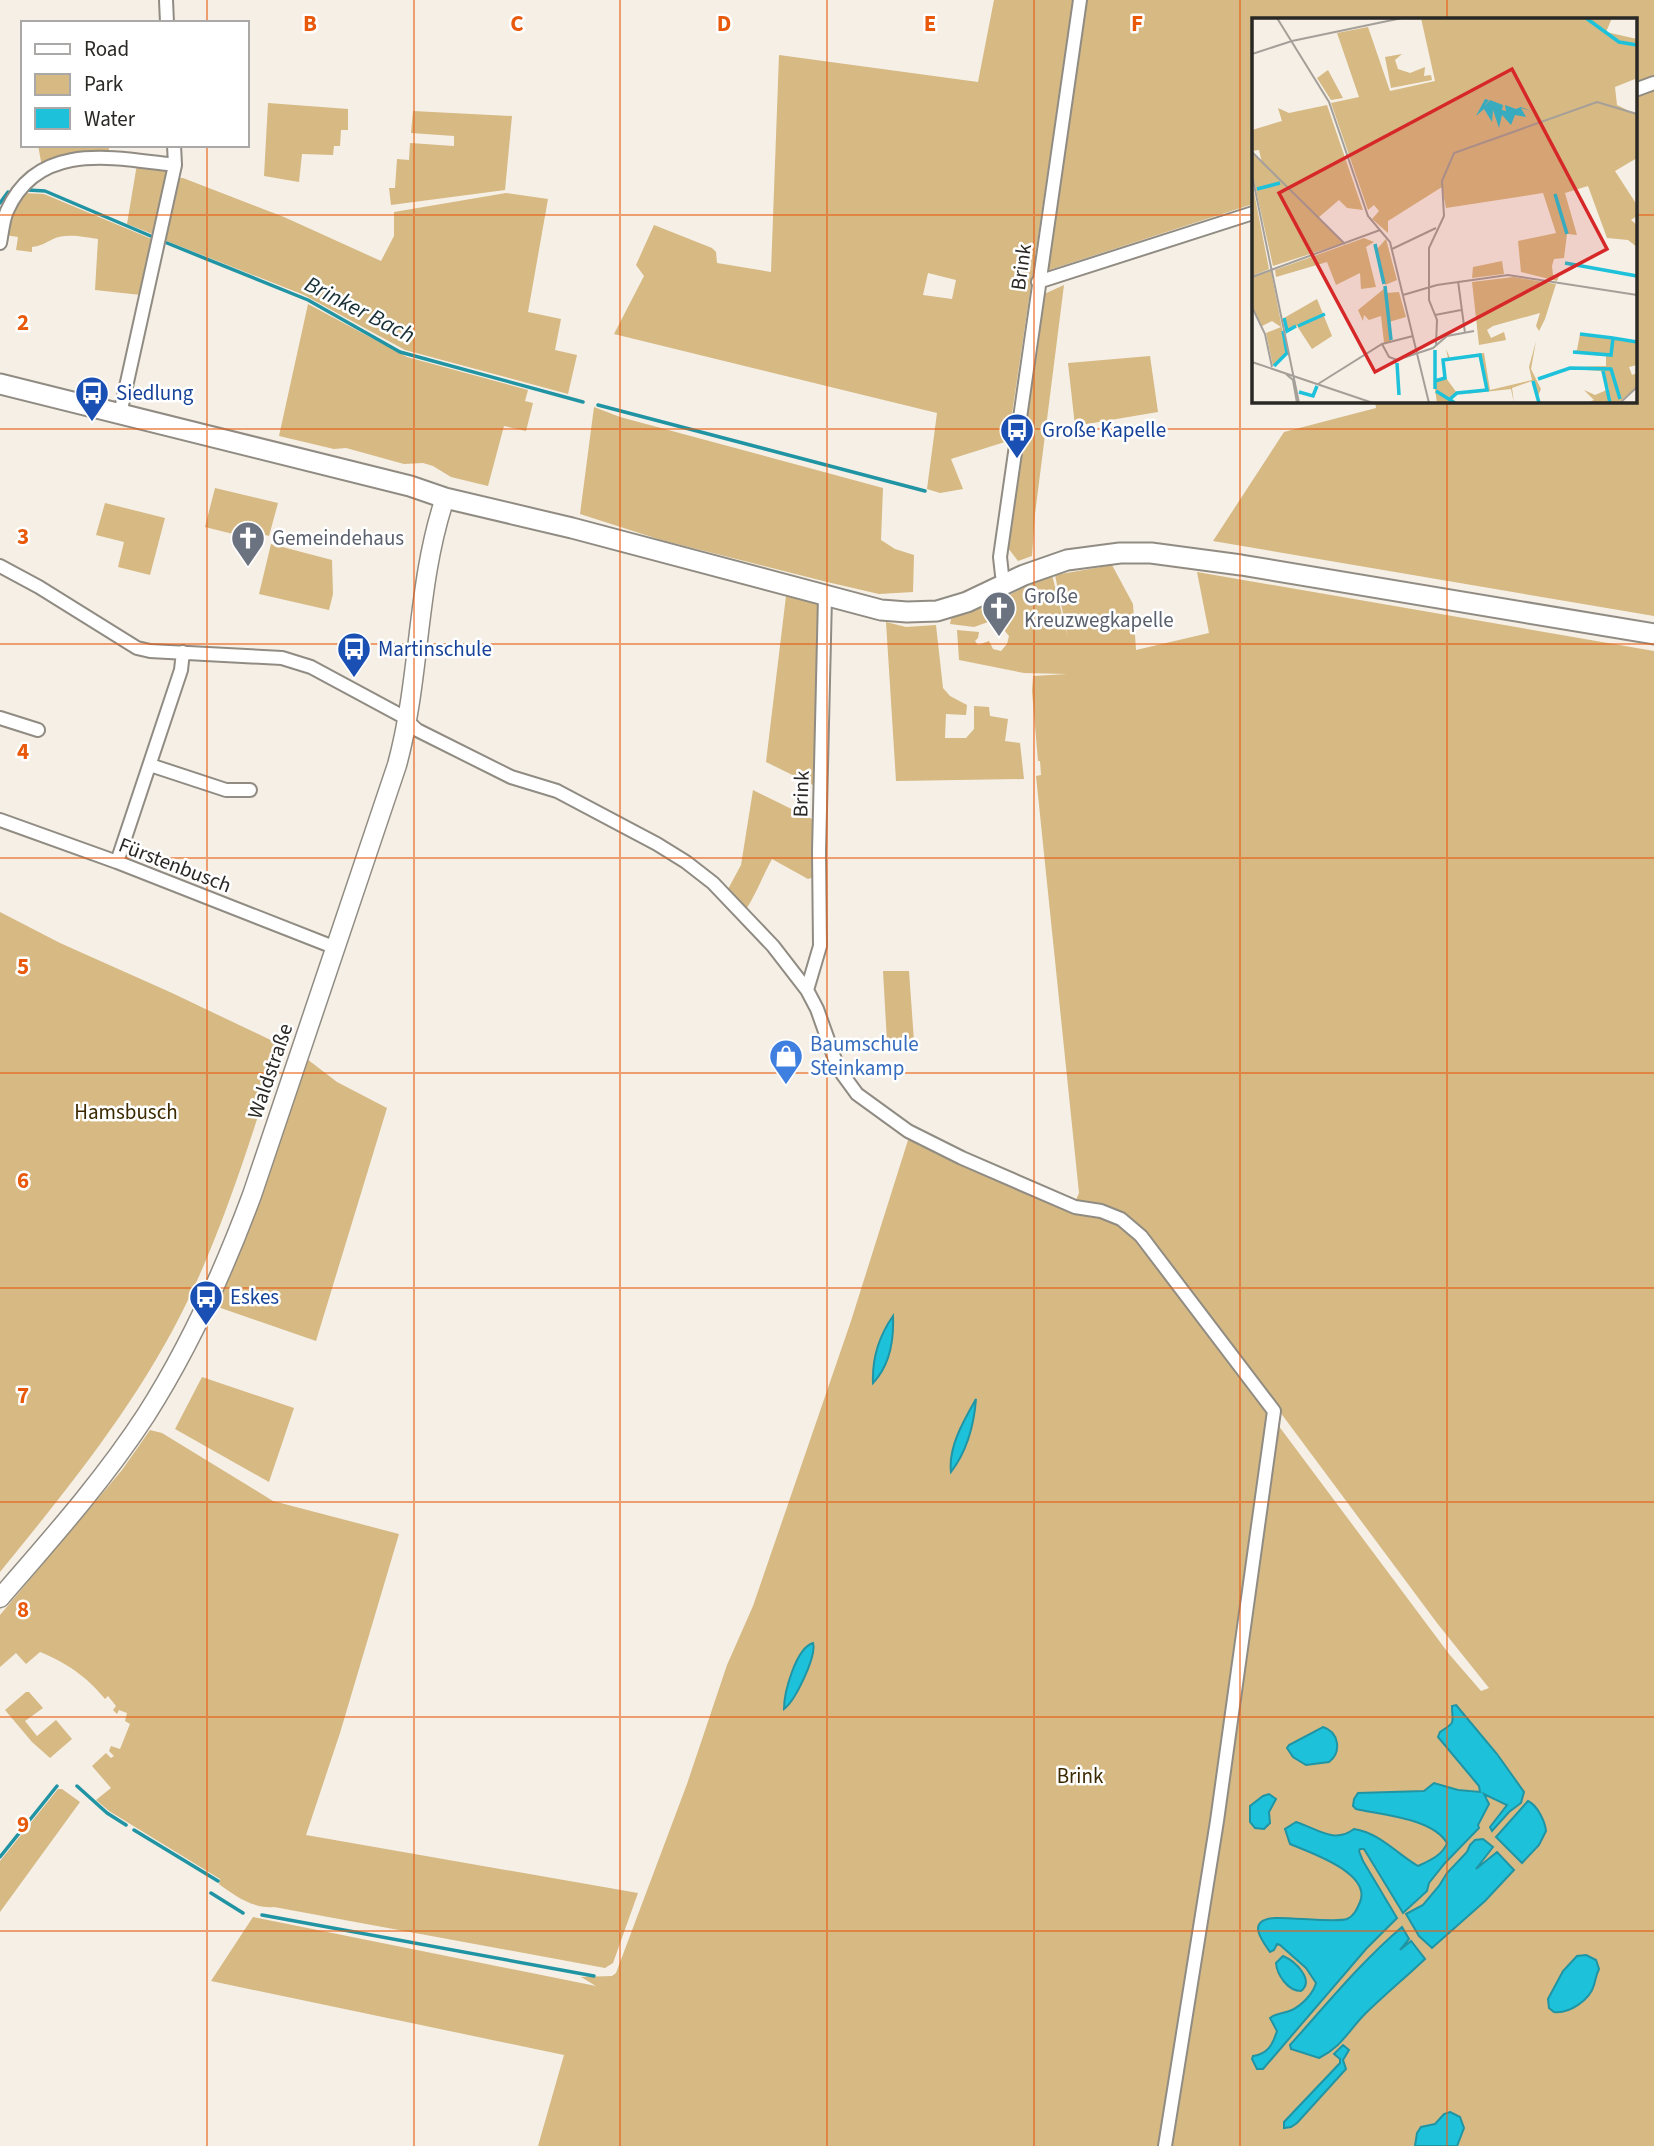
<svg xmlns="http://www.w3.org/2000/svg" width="1654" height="2146" font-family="'Source Sans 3',sans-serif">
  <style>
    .green { fill: #d6b983; fill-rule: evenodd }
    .water { fill: #1dc2da; stroke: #2194a4; stroke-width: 2 }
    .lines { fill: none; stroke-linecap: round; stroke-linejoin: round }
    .stream { stroke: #2194a4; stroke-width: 3.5 }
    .street-casing { stroke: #908c83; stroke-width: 16 }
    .secondary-casing { stroke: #908c83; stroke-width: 21 }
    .primary-casing { stroke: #908c83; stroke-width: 23 }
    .street { stroke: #fff; stroke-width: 12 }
    .secondary { stroke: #fff; stroke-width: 18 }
    .primary { stroke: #fff; stroke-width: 19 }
    .grid { fill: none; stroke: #e8590c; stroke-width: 2; stroke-opacity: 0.55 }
    .labels { text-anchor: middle; stroke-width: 5; stroke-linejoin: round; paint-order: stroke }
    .street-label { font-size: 21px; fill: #2a2825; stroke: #fff }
    .transit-label { font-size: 21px; fill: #164399; stroke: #fff; text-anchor: start }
    .worship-label { font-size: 21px; fill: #5b616d; stroke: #fff; text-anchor: start }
    .shop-label { font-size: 21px; fill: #366cbe; stroke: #fff; text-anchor: start }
    .park-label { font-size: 21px; fill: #3c2900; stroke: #fff }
    .water-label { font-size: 23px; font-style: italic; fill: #172f34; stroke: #fff }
    .inset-river { fill: none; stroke: #1dc2da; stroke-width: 3.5 }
    .inset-road { fill: none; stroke: #a49f99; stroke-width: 2 }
    .view { fill: #d62828; fill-opacity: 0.15; stroke: #d62828; stroke-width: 3.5 }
    .inset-edge { fill: none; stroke: #2a2825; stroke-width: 3.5 }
    .grid-label { font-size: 23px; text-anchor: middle; font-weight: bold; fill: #e8590c; stroke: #fff; stroke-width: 5; stroke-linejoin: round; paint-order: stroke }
  </style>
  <rect width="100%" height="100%" fill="#f5efe6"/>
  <path class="green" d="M994 0H1073L1008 441 951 459 963 489 940 493 927 489 937 413 614 334 644 276 636 265 654 225 712 248 716 252 717 263 771 272 779 55 978 82ZM928 273 956 280 952 299 923 295Z
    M1086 0H1654V616L1213 541 1284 432 1376 408 1375 401H1635V19H1253V204L1046 271Z
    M268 103 348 109V130H341L340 146H334L333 155 302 154 299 182 264 176Z
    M413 111 512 116 505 190 391 205 389 188H395L397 159 409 160 410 143 454 146V136L411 133Z
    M38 145H109V153L42 167Z
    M137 164 170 168 155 235 127 224Z
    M177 178H183L284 217 381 261 394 236V212L506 193 548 199 528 312 561 319 555 350 577 355 568 394 405 350 304 295 164 240Z
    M22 193 44 194 154 240 141 295 95 290 98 239C85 237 65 233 53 239 45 243 41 246 32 247V252L16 250 18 237 5 235 6 225Z
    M1064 285 1035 514 1032 556 1018 561 1008 548 1042 295Z
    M308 304 407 357 528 390 525 401 533 403 526 431 504 426 488 486 451 477 433 466 423 463 404 464 346 448 334 449 279 436Z
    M1150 356 1158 412 1075 426 1068 363Z
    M594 407 620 417 883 488 881 540 895 549 914 555 913 592 879 594 827 582 661 540 580 514Z
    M215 488 278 503 269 536 247 530 245 537 205 527Z
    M105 503 165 518 150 575 118 567 124 542 96 535Z
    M271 544 332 560 333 594 329 610 259 594Z
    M1112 565 1133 604 1136 650 1209 633 1197 572 1654 651V2146H538L564 2055 211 1981 253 1917 596 1986 581 1977 612 1976 616 1973 687 1784 727 1665 753 1606 851 1321 909 1137 975 1172 1055 1201 1128 1224 1449 1654 1481 1691 1489 1688 1437 1623 1155 1244C1128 1213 1115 1211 1076 1200L1079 1193 1036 776 1041 775 1040 761H1038L1032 691 1033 676 1067 674 1024 673 959 660 957 630 979 632 978 638 975 641 978 645 989 641 993 649 1001 651 1007 644 1009 636 1004 630 1005 624 991 621 974 627 950 624 952 614C987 610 1019 588 1052 575L1068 638 1055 575Z
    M786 596 821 605 817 787 766 762Z
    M886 622 906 627 936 625 943 688 950 696 967 705 966 715 946 714 945 738H966L974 729V706L989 707 990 716 1008 719 1005 741 1020 743 1024 779 896 781Z
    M753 790 816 821 814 877 808 879 772 859C762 877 757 893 745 911L727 891 741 865Z
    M0 912 60 943 172 993 281 1045C253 1131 227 1219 188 1300 140 1400 70 1486 0 1572Z
    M883 971H909L914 1041 887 1042Z
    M307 1059 337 1082 387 1108 316 1341 215 1306 235 1262Z
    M202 1377 294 1408 269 1482 175 1429Z
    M150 1430 162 1433 273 1501 399 1534 340 1733 306 1835 638 1893 613 1963 605 1968 274 1907C254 1909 235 1896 219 1884L220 1879 109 1811 96 1800 111 1788 92 1766 106 1753 111 1758 114 1756 109 1751 111 1746 120 1749 130 1724 125 1721 127 1713 119 1710 117 1714 113 1710 116 1706 108 1696 105 1699C86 1676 67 1663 40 1652L26 1664 16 1653 0 1667V1615L122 1470Z
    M26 1692H29L43 1708 25 1721 37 1736 56 1720 72 1739 50 1758 32 1742 5 1710Z
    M58 1789H62L80 1802 0 1912V1861Z"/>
  <path class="water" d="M893 1316C894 1340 890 1365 873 1383 872 1358 879 1336 893 1316Z
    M976 1399C974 1425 967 1451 951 1472 948 1447 964 1420 976 1399Z
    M813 1643C817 1656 795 1701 784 1709 784 1692 796 1648 813 1643Z
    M1456 1705 1497 1754 1524 1792 1521 1803 1509 1812 1492 1831 1490 1827 1507 1805 1484 1794 1489 1804 1478 1825 1479 1828 1445 1863 1429 1883 1427 1891 1403 1913 1364 1849H1360L1359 1851 1363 1861 1397 1918 1366 1949 1263 2069H1257L1252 2059 1253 2056C1268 2054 1273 2044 1277 2031L1270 2018C1277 2012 1284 2014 1292 2010 1302 2005 1313 1994 1316 1983L1306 1968 1280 1945 1277 1944 1274 1950 1270 1952C1261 1939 1246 1920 1275 1918 1290 1917 1337 1923 1347 1919 1354 1916 1357 1909 1360 1902 1372 1873 1309 1852 1290 1844L1285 1829 1296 1822C1318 1829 1334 1844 1354 1829 1380 1833 1397 1854 1418 1866 1429 1861 1443 1855 1447 1843 1432 1818 1382 1815 1356 1809L1353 1806 1354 1799 1358 1793 1424 1791 1434 1783 1458 1790 1480 1792 1479 1786 1438 1737 1440 1732C1457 1721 1452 1724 1452 1706Z
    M1323 1727C1339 1732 1342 1752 1329 1762L1306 1765 1293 1757 1287 1748 1289 1745Z
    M1269 1794 1276 1799 1269 1812 1270 1823 1264 1829 1255 1828 1250 1822V1806L1263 1796Z
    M1528 1801C1537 1805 1545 1821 1546 1831L1539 1845 1522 1863 1496 1837Z
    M1483 1839 1493 1847 1476 1869 1497 1852 1514 1870 1485 1901 1432 1948 1419 1936 1406 1914 1423 1905 1439 1886 1447 1873 1467 1852 1470 1845 1475 1840Z
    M1402 1927 1409 1939 1400 1950 1411 1941 1425 1959C1405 1978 1383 1996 1363 2016 1347 2033 1341 2047 1319 2058L1291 2049 1290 2045C1326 2005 1361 1962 1402 1927Z
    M1586 1955 1596 1960 1599 1969C1596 1975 1596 1978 1594 1985 1590 2000 1569 2014 1554 2012L1549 2008 1548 1999 1563 1971 1577 1956Z
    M1283 1956C1295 1961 1315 1980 1301 1991 1288 1991 1277 1975 1276 1963Z
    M1343 2045 1349 2050 1343 2060 1346 2069 1297 2123 1291 2127 1284 2128V2122L1340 2063V2059L1334 2054Z
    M1450 2112 1460 2117 1464 2128 1457 2146H1415L1417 2133 1421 2127 1435 2124 1444 2114Z"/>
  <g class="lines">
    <path class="stream" d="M28 190 45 191 153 237
      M0 203 8 192
      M167 243 308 300 400 352 583 402
      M598 405 925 491
      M77 1786 107 1813 126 1825
      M134 1830 218 1881
      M0 1857 57 1786
      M211 1893 243 1913
      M262 1915 594 1976"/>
    <g class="street-casing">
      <path id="street" d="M166 0 167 23
        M1635 90 1654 83
        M0 243C2 233 3 220 7 211 38 140 115 158 175 165
        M1038 282 1253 213
        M120 414 175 165 174 145
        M0 566 39 587 137 648 150 651 282 658 311 667 402 716 417 730 511 777 557 791 657 844 686 862 713 883 773 946 807 990 817 1009 838 1068 857 1094 908 1131 962 1158 1075 1207 1101 1211 1121 1219 1141 1236 1274 1411 1217 1821 1165 2146
        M1007 583 1002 575 1000 557 1080 0
        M0 718 38 730
        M150 765 226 790H250
        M0 820 117 862 336 948
        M117 862 181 670 183 652
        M807 990 820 946 819 852 825 596"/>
    </g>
    <g class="secondary-casing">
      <path id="secondary" d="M0 1598C51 1539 103 1481 146 1415 190 1346 223 1273 252 1195L397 765C421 677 416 584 445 498"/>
    </g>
    <g class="primary-casing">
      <path id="primary" d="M0 384 410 486 445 498 572 528 881 610 907 612 937 611 967 602 1024 575 1067 560 1120 553H1151L1241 565 1654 634"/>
    </g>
    <use href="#street" class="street"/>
    <use href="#secondary" class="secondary"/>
    <use href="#primary" class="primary"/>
  </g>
  <path class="grid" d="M207 0V23M414 0V2146M620 0V2146M827 0V2146M1034 0V2146M1240 0V2146M1447 0V19M207 145V2146M0 215H1253M1635 215H1654M1447 401V2146M0 429H1654M0 644H1654M0 858H1654M0 1073H1654M0 1288H1654M0 1502H1654M0 1717H1654M0 1931H1654"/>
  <defs>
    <g id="bus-pin" transform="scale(1.75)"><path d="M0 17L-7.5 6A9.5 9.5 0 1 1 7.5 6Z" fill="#1a4fb4" stroke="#fff"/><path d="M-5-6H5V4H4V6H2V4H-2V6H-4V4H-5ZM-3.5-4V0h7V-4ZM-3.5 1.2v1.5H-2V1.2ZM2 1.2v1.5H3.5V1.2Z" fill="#fff"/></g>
    <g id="church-pin" transform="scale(1.75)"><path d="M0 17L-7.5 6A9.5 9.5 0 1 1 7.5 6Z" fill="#6b7280" stroke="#fff"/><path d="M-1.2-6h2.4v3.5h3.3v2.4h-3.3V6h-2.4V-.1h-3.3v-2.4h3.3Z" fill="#fff"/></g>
    <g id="shop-pin" transform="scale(1.75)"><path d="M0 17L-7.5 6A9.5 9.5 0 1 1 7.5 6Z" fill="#3f7fe0" stroke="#fff"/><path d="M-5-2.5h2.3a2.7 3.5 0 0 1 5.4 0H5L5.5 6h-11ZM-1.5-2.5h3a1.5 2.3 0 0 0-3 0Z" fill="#fff"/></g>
  </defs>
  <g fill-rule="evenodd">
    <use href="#bus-pin" x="92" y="393"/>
    <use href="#bus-pin" x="1017" y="430"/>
    <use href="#church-pin" x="248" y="538"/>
    <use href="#church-pin" x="999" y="608"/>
    <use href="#bus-pin" x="354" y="649"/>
    <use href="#shop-pin" x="786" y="1056"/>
    <use href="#bus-pin" x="206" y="1297"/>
  </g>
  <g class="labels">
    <g class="street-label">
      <text transform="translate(1021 267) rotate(-82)" y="7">Brink</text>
      <text transform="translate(801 794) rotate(-88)" y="7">Brink</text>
      <text transform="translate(175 865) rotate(21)" y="7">Fürstenbusch</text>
      <text transform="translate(270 1071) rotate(-71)" y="7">Waldstraße</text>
    </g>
    <g class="transit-label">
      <text x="116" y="400">Siedlung</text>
      <text x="1042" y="437">Große Kapelle</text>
      <text x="378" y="656">Martinschule</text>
      <text x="230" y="1304">Eskes</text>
    </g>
    <g class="worship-label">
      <text x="272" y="545">Gemeindehaus</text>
      <text x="1024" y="603">Große<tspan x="1024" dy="24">Kreuzwegkapelle</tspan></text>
    </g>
    <g class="shop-label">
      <text x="810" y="1051">Baumschule<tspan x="810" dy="24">Steinkamp</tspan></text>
    </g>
    <g class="park-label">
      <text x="126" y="1119">Hamsbusch</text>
      <text x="1080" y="1783">Brink</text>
    </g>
    <g class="water-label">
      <text transform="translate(360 309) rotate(27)" y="8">Brinker Bach</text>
    </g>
  </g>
  <g transform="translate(1252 18)">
    <rect width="385" height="385" fill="#f5efe6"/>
    <path d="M169 0H360L354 14 385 21V69L383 61 363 69 365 87 385 97V140L363 153 385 187V198L379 202 385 207V229L376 222 355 220 336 168 313 175 325 217 316 216 302 176 315 216 312 240 302 241 300 248 301 257 307 258 305 263 269 254 266 223 304 215 291 175 194 190 190 169 136 203V215L120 201 127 193 122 187 116 192 79 85 107 79 85 15 116 9 138 73 183 63ZM150 36 143 42 146 51 158 55 173 49 172 58 179 57 180 62 139 70 133 39ZM76 52 91 80 79 82 65 60ZM75 87 111 192 95 190 87 182 66 200 92 225 21 248 0 154V135L10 145 7 132 0 133V112L30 103 26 90 37 95ZM0 164 17 251 0 258ZM112 220 122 224 114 229 124 269 109 271 108 255 84 267 75 244 24 259 23 252ZM134 221 145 262 133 267 125 231ZM250 243 252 256 220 260 221 249ZM19 253 35 336 21 348 14 315 29 309 20 303 10 308 0 288V259ZM261 259 304 266 293 301 287 313 284 308 288 295 241 308 235 312 239 320 252 314 254 322 227 327 220 264ZM133 270 134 275 147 274 154 299 137 304 139 323 132 325 129 298 117 302 112 297 111 303 106 292ZM65 281 80 318 60 331 45 308 35 312 32 300ZM328 316 385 325V347L377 349 380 357 385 355V369L366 385H359L358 378V385H334L342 382 332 372 343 377 357 371 349 353 320 351 285 362 318 349 354 348V338L320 334 325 332ZM284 323 279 351 289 371 286 378 280 363 260 370 262 385 259 371 213 376 234 372 227 338 192 342 194 360 205 375 195 381 202 385H185L182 365 192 360 190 342 196 340 194 331 198 340 232 335 238 372 280 362 277 349Z" fill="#d6b983"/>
    <path d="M233 81 237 82 232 89 238 82 251 87 250 92 254 93 253 87 264 91 269 89 279 93 269 90 274 99 263 97 259 107 250 97 247 110 241 92 240 104 232 91 224 98Z" fill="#1dc2da"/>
    <path class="inset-river" d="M334 0 367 24 385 27M5 171 28 165M303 176 315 216M123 226 132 266M313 245 385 258M133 268 139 322M32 300 35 313 44 308M46 308 73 296M328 316 361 320M183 332V371M321 334 359 337 361 320 385 324M145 345 147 377M22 348 35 335 31 313M351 353 358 385M286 361 318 350 359 351 368 381M183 363 193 360 191 342 228 337 235 372 205 375 198 381M281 363 287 385M184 373 203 385M47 374 61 378 65 368"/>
    <path class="inset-road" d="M25 0 77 84 116 198 138 224 177 385M0 36 40 23 150 0M0 134 93 226M0 157 47 385M140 231 184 210M0 259 128 212M206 263 213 315M151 277 185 267 256 257 385 277M0 289 13 316 20 349M183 297 209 292M130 326 137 339 145 342 181 330 195 318 222 313M184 327 185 302 177 282V230L192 198 190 163 202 135 345 84 385 96M0 344 121 385M34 356 41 362 45 385M66 366 130 326 161 318M368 385 385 369"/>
    <path class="view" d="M260 51 355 231 123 354 27 175Z"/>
    <rect width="385" height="385" class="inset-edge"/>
  </g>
  <g class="grid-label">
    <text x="310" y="31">B</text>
    <text x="517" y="31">C</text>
    <text x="724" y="31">D</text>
    <text x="930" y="31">E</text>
    <text x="1137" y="31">F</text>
    <text x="23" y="330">2</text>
    <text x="23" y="544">3</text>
    <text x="23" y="759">4</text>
    <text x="23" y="974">5</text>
    <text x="23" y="1188">6</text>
    <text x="23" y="1403">7</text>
    <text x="23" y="1617">8</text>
    <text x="23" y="1832">9</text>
  </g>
  <rect x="21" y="21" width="228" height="126" fill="#ffffff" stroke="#aaa9a8" stroke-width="2"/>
  <rect x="35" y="44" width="35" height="10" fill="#ffffff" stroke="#aaa9a8" stroke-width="2"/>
  <text x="84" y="56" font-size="21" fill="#2a2825">Road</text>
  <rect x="35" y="74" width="35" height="21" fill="#d6b983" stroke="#aaa9a8" stroke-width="2"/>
  <text x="84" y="91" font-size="21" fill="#2a2825">Park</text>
  <rect x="35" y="108" width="35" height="21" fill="#1dc2da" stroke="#aaa9a8" stroke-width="2"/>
  <text x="84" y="126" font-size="21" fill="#2a2825">Water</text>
</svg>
